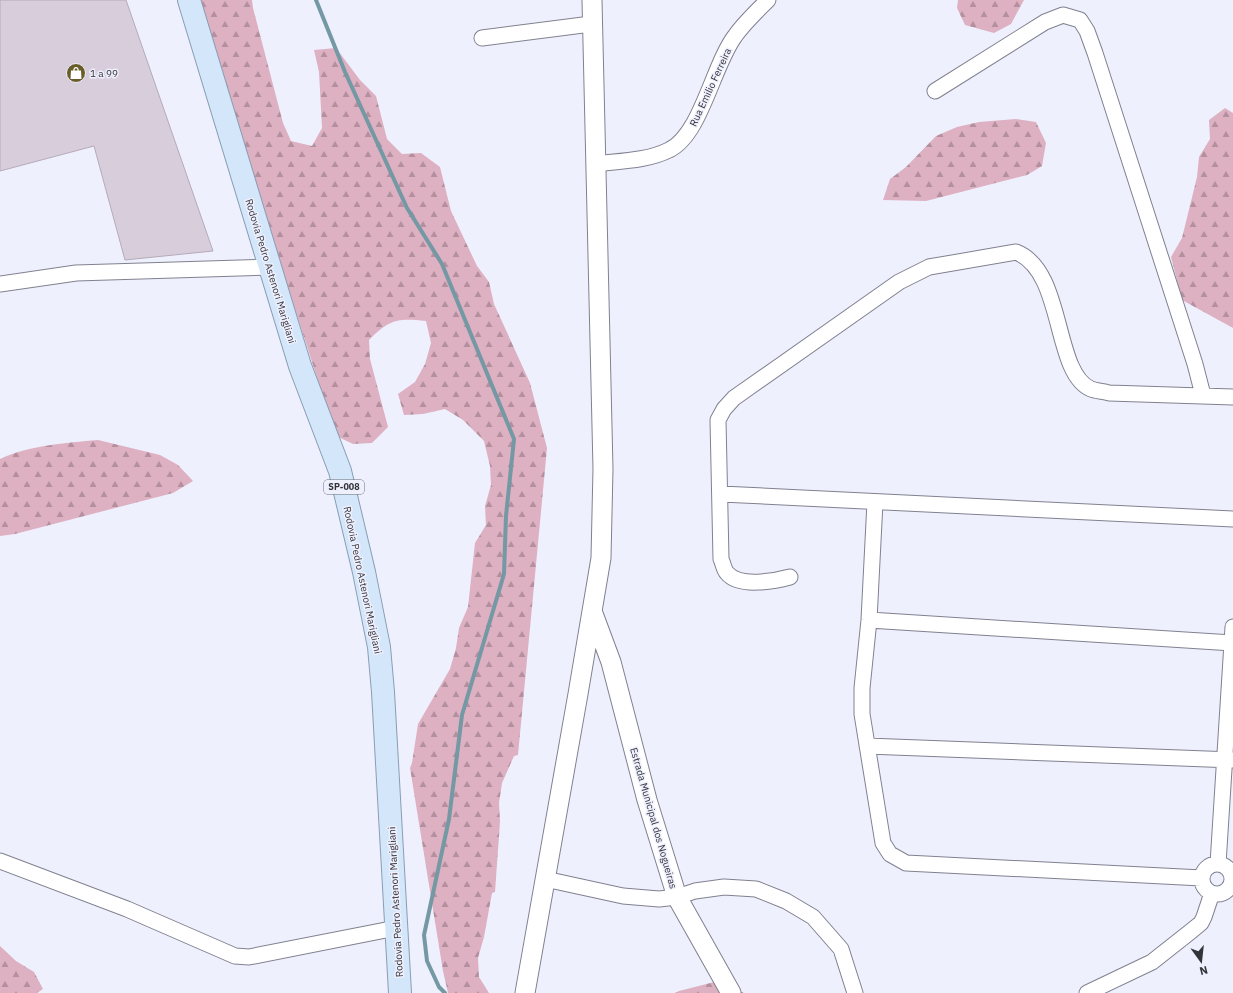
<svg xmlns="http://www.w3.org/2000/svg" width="1233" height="993" font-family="'IBM Plex Sans',sans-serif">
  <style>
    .forest { fill: url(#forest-firs) }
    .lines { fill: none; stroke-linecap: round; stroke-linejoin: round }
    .stream { stroke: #7498a4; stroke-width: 4 }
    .building { fill: #d8cddb; stroke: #b5aab8 }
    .minor-casing { stroke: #808190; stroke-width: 17 }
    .tertiary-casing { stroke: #808190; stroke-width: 21 }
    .primary-casing { stroke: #899db4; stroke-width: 24 }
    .minor { stroke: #fff; stroke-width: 15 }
    .tertiary { stroke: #fff; stroke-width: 19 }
    .primary { stroke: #d4e6f9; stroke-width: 22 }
    .labels { text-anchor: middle; stroke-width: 3; stroke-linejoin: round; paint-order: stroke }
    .shield { fill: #eff0fd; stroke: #6b6c74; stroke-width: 1 }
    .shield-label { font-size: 9px; font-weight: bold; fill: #33333a }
    .poi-label { font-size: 10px; fill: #33333a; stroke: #eff0fd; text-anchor: start }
    .street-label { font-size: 10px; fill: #33333a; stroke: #eff0fd }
  </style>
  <defs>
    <pattern id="forest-firs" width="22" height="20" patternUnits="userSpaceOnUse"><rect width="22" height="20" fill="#ddb0c2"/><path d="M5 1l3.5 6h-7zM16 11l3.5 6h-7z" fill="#b4909f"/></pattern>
  </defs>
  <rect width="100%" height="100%" fill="#eff0fd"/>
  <path class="forest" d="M196 0H252L253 8 283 123 291 141 312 146 322 128 319 72 314 50 336 48 360 80 376 96 387 139 402 154 421 153 440 167 451 211 477 266 489 282 494 304 530 383 547 448 518 755 514 756 502 783 499 803 500 822 495 892 492 893 484 937 478 958 479 977 489 993H448L443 971 410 768 412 763 418 724 450 669 456 648 459 628 468 607 475 543 486 525 485 506 491 485 490 466 484 441 463 420 445 409 423 414 404 415 398 394 415 382 425 364 431 343 426 321C397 318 390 319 369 340L370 359 388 427 372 443 353 444 332 434 320 387Z
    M958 0H1024L1011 24 994 33 965 25 957 8Z
    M1225 108 1233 113V328L1182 300 1171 257 1182 238 1197 177 1199 157 1210 139 1209 120Z
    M1016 119 1036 122 1046 143 1042 166 1027 175 926 201 883 200 890 179 906 167 936 136 957 127 979 122Z
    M98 440 160 455 178 465 193 481 173 493 15 534 0 536V459C30 445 65 443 98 440Z
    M0 946 16 961 34 972 43 989 37 993H0Z
    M722 980 744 993H675L679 991Z"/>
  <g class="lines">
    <path class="stream" d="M316 0 345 72 407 208 442 264 514 439 506 516 504 574 462 715 449 819 424 935 427 961 439 987 445 993"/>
  </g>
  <path class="building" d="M0 0H126L213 251 125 260 94 146 0 171Z"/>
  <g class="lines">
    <g class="minor-casing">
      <path id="minor" d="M482 38 591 24
        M935 91 1045 22 1063 15 1080 20 1087 31 1095 53 1195 364 1203 395
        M595 164C620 161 647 161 669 150 701 135 713 65 735 36 744 23 757 11 768 0
        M0 284 76 273 270 267
        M721 494 1233 519
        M875 502 869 620 862 688V714L883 843 890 854 906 863 1202 878
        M790 577C775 581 739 588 727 573 724 570 723 563 721 559L718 420 724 409 734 398 899 282 929 267 1016 252C1065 271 1053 373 1091 389 1096 391 1103 391 1109 393L1233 397
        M869 620 1233 643
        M867 746 1233 760
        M0 861 127 909 235 956 249 957 396 928
        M1218 864 1233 627
        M1202 879a15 15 0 1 1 30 0a15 15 0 1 1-30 0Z
        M545 879 623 896 659 899 677 897 695 891 724 887 756 889 786 901 813 917 841 949 855 993
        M1087 993 1152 962 1190 932 1201 923 1204 917 1212 893"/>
    </g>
    <g class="tertiary-casing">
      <path id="tertiary" d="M592 611 611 662 647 800 677 897 731 993
        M525 993 578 694 601 558 603 469 592 0"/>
    </g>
    <g class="primary-casing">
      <path id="primary" d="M189 0 300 366 340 471 364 572 379 647 383 692 400 993"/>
    </g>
    <use href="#minor" class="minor"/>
    <use href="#tertiary" class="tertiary"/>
    <use href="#primary" class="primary"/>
  </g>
  <defs>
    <g id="shop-disc" transform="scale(1)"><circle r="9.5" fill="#695d2a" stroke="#eff0fd"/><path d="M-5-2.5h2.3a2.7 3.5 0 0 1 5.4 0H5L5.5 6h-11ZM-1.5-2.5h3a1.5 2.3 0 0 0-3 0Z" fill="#fff"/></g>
  </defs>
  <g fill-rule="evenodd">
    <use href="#shop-disc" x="76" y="73"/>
  </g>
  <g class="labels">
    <rect class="shield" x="324" y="480" width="40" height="14" rx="3"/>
    <g class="shield-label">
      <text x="344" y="490">SP-008</text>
    </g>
    <g class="poi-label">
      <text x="90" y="77">1 a 99</text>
    </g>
    <g class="street-label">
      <text transform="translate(710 87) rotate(-65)" y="4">Rua Emilio Ferreira</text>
      <text transform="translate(271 271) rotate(73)" y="4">Rodovia Pedro Astenori Marigliani</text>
      <text transform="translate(363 580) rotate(78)" y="4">Rodovia Pedro Astenori Marigliani</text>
      <text transform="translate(654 818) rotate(74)" y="4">Estrada Municipal dos Nogueiras</text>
      <text transform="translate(395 902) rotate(-93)" y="4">Rodovia Pedro Astenori Marigliani</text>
    </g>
  </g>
  <g transform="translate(1201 961) rotate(165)" stroke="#eff0fd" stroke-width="3" paint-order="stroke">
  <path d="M0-3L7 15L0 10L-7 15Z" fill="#33333a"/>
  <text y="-6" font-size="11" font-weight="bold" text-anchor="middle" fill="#33333a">N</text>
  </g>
</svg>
